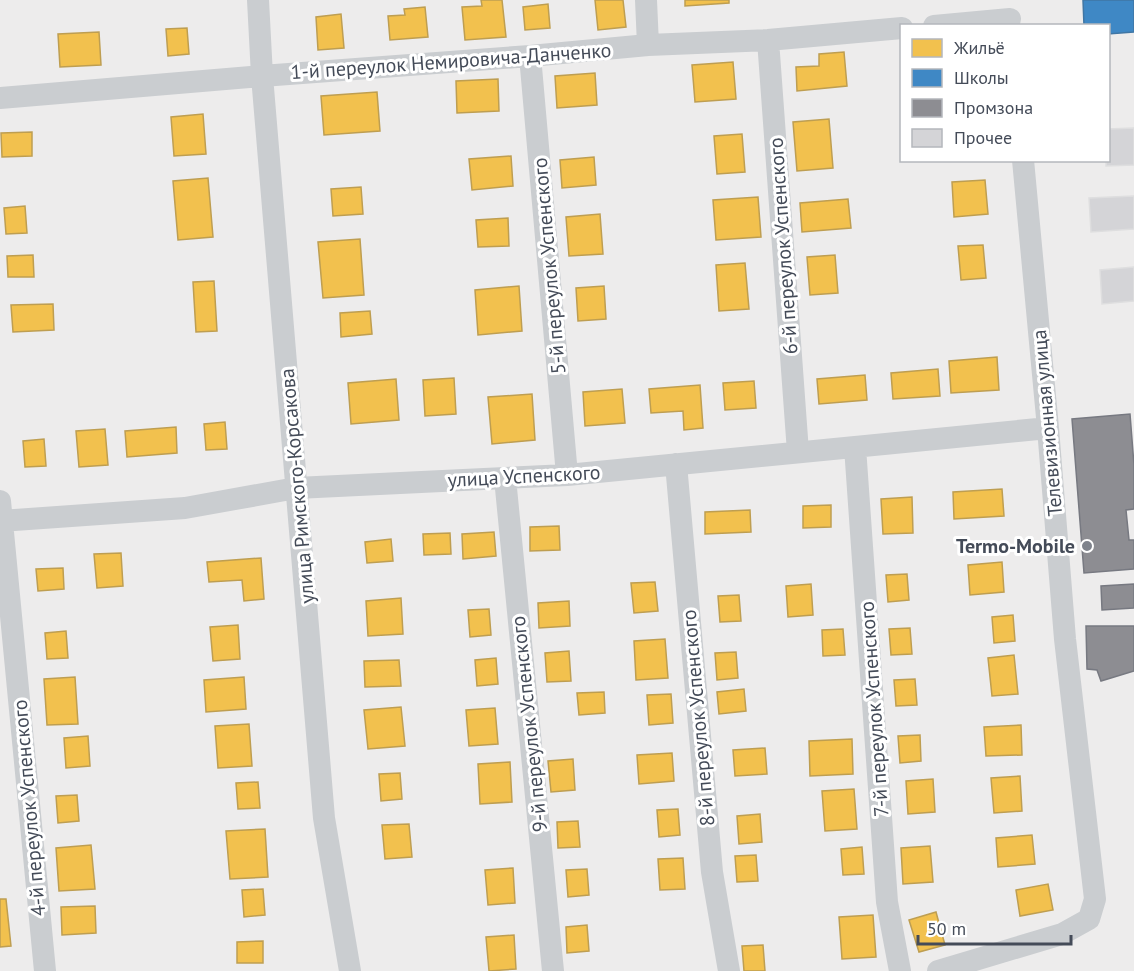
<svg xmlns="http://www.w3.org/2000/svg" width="1134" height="971" font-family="'PT Sans',sans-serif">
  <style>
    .homes { fill: #f2c14e; stroke: #be9e51; stroke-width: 1.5 }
    .schools { fill: #3f88c5; stroke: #4076a4; stroke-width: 1.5 }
    .industry { fill: #8d8d92; stroke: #777981; stroke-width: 1.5 }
    .building { fill: #d4d4d7; stroke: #dededf; stroke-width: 1.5 }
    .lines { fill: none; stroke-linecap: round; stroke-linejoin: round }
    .minor { stroke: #cacdd0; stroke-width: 22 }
    .poi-dot { fill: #7f838c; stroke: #fff; stroke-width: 2 }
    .labels { text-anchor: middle; stroke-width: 6; stroke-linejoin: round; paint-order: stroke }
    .street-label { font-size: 20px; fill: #444b58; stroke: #fff }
    .poi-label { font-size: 20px; font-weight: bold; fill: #444b58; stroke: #fff; text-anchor: end }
  </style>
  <rect width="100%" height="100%" fill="#edecec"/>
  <path class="homes" d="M481 0H502L506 37 465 40 462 7 482 6Z
    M595 0H623L626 27 598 30Z
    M685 0H729V3L685 6Z
    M548 4 550 28 525 30 523 7Z
    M425 7 428 37 390 40 388 16 405 15 404 9Z
    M341 14 344 48 318 50 316 17Z
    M187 28 189 54 168 56 166 29Z
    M99 32 101 65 60 67 58 34Z
    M844 52 847 86 797 91 796 67 819 66V54Z
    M733 62 736 99 695 102 692 65Z
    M595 73 597 105 557 108 555 76Z
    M498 79 499 111 457 113 456 81Z
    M377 92 380 131 324 135 321 96Z
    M203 114 206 154 174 156 171 117Z
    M829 119 833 168 797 171 793 122Z
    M32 132V156L2 157 1 133Z
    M742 134 745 172 717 174 714 136Z
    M511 156 513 186 472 190 469 159Z
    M594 157 596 185 562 188 560 160Z
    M208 178 213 237 178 240 173 181Z
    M985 180 988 214 954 217 952 182Z
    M361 187 363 214 333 216 331 189Z
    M758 197 761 237 716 240 713 200Z
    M848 199 851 228 802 232 800 203Z
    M25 206 27 233 6 234 4 208Z
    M600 214 603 254 569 256 566 217Z
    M508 218 509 246 478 247 476 220Z
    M360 239 364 295 323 298 318 242Z
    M983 245 986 278 961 280 958 246Z
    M33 255 34 277H8L7 256Z
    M835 255 838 293 810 295 807 257Z
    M745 263 749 309 719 311 716 265Z
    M214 281 217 331 196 332 193 282Z
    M519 286 522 331 478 335 475 290Z
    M604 286 606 319 578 321 576 288Z
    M53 304 54 330 13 332 11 305Z
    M370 311 372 334 341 337 340 313Z
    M997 357 999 390 951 393 949 361Z
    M938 369 940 396 893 399 891 373Z
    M865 375 867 400 819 404 817 379Z
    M454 378 456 414 425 416 423 380Z
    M396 379 399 420 351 424 348 383Z
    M754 381 756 408 725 410 723 383Z
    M700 385 703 428 684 430 683 411 651 413 649 389Z
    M622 389 625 423 585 426 583 392Z
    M532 394 535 440 492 444 488 397Z
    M225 422 227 449 206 450 204 424Z
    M176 427 177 453 127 457 125 431Z
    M105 429 108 465 79 467 76 431Z
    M44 439 46 466 25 467 23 441Z
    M1002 489 1004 516 954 519 953 492Z
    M912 497 913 533 883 534 881 499Z
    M831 505V527L803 528V506Z
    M750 510 751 532 705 534V512Z
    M559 526 560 550 530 551V527Z
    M494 532 496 556 463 559 462 534Z
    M450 533 451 554 424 555 423 534Z
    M391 539 393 561 367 563 365 542Z
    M121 553 123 586 97 588 94 554Z
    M261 558 264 599 244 601 242 580 209 582 207 562Z
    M1002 562 1004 592 970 595 968 565Z
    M63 568 64 589 38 591 36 569Z
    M907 574 909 600 888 602 886 575Z
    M655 582 658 611 634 613 631 583Z
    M811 584 813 615 788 617 786 586Z
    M739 595 741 621 720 622 718 596Z
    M401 598 403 634 368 636 366 601Z
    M569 601 570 626 539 628 538 603Z
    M489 609 491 635 470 637 468 610Z
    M1013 615 1015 641 994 643 992 617Z
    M238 625 240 659 213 661 210 627Z
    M910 628 912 654 891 655 889 629Z
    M843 629 845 655 823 656 822 630Z
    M66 631 68 658 47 659 45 633Z
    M665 639 668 678 636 680 634 641Z
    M569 651 571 681 547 682 545 653Z
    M736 652 738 678 717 680 715 653Z
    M1014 655 1018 694 992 696 988 658Z
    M496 658 498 684 477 686 475 660Z
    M399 660 401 686 365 687 364 661Z
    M75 677 78 724 47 725 44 679Z
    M244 677 246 709 206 712 204 680Z
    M915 679 917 705 896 706 894 680Z
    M744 689 746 711 719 714 717 692Z
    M604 692 605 713 579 715 577 693Z
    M671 694 673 723 649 725 647 695Z
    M401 707 405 746 368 749 364 710Z
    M495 708 498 744 469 746 466 710Z
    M249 724 252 766 218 768 215 726Z
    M1021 725 1022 755 986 756 984 727Z
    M920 735 921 761 900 763 898 736Z
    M88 736 90 766 66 768 64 738Z
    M852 739 853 774 810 776 809 741Z
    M765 748 767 774 735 776 733 750Z
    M672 753 674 781 639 784 637 755Z
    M573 759 575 790 551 792 548 761Z
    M510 762 512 802 480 804 478 764Z
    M400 773 402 799 381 801 379 774Z
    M1020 776 1022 811 994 813 991 778Z
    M933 779 935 812 908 814 906 781Z
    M258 782 260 808 238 809 236 783Z
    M854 789 857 829 825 831 822 791Z
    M77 795 79 821 58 823 56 796Z
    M678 809 680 835 659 837 657 810Z
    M760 814 762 842 739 844 737 816Z
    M578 821 580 847 558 848 557 822Z
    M409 824 412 857 385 859 382 825Z
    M265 829 268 877 230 879 226 831Z
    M1032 835 1035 864 998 867 996 838Z
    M91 845 95 889 59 891 56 848Z
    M930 846 933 882 903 884 901 848Z
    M862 847 864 874 843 875 841 849Z
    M756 855 758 881 737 882 735 856Z
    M683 858 685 889 660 890 658 859Z
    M513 868 515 903 488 905 485 870Z
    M587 869 589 895 568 897 566 870Z
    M1048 884 1053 910 1020 916 1016 890Z
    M263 889 265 915 244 917 242 890Z
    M0 899H6L11 946 0 947Z
    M95 906 96 933 62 935 61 907Z
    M936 912 945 945 919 952 909 920Z
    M873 915 876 957 842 959 839 917Z
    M587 925 589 951 567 953 566 927Z
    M514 935 516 969 489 971 486 937Z
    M263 941V963H237V942Z
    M763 945 765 971H744L742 946Z"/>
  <path class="schools" d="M1083 0H1134V32L1108 34V26H1084Z"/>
  <path class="industry" d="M1130 414 1134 465V509L1126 510 1129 540H1134V569L1084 573 1072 419Z
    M1134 584V608L1102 610 1101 586Z
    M1086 626H1134V671L1101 681 1097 670 1087 669Z"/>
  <path class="building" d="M1134 128V165L1106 166V160H1108V129Z
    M1134 196V229L1091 232 1089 198Z
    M1134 267V301L1102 304 1100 270Z"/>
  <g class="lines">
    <path class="minor" d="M258 0 262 76 324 818 350 971
      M646 0 648 45
      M934 26 1010 19
      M768 40 798 452
      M530 56 567 475
      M0 98 262 76 530 56 648 45 768 40 902 28
      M855 447 887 902 900 971
      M676 464 712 872 729 971
      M505 478 553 971
      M0 501 45 971
      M0 521 185 508 296 488 567 475 1048 428
      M938 971 1062 934 1089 919 1095 899 1065 639 1048 428 1023 160"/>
  </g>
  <circle class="poi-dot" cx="1087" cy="546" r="6"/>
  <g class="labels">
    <g class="street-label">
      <text transform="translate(451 61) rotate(-4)" y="7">1-й переулок Немировича-Данченко</text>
      <text transform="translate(783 246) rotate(-94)" y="7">6-й переулок Успенского</text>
      <text transform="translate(549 266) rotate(-95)" y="7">5-й переулок Успенского</text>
      <text transform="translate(1047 423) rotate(-95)" y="7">Телевизионная улица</text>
      <text transform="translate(524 476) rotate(-3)" y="7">улица Успенского</text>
      <text transform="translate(297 486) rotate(-95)" y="7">улица Римского-Корсакова</text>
      <text transform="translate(874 709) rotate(-94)" y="7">7-й переулок Успенского</text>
      <text transform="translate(698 718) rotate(-95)" y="7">8-й переулок Успенского</text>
      <text transform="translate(529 724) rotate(-96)" y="7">9-й переулок Успенского</text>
      <text transform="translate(29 808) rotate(-95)" y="7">4-й переулок Успенского</text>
    </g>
    <g class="poi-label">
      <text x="1075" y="553">Termo-Mobile</text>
    </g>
  </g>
  <rect x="900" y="24" width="210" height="138" fill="#ffffff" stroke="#b4b7bc" stroke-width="1.5"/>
  <rect x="912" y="39" width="30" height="18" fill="#f2c14e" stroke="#b4b7bc" stroke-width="1.5"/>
  <text x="954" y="54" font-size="18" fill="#444b58">Жильё</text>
  <rect x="912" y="69" width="30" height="18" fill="#3f88c5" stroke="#b4b7bc" stroke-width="1.5"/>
  <text x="954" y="84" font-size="18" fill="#444b58">Школы</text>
  <rect x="912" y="99" width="30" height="18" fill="#8d8d92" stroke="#b4b7bc" stroke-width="1.5"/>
  <text x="954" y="114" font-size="18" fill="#444b58">Промзона</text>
  <rect x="912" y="129" width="30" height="18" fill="#d4d4d7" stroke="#b4b7bc" stroke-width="1.5"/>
  <text x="954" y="144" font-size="18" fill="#444b58">Прочее</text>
  <path d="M918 935v9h153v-9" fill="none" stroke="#444b58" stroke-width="3"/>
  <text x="927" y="935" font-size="18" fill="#444b58" stroke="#ffffff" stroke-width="4.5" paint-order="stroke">50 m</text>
</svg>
